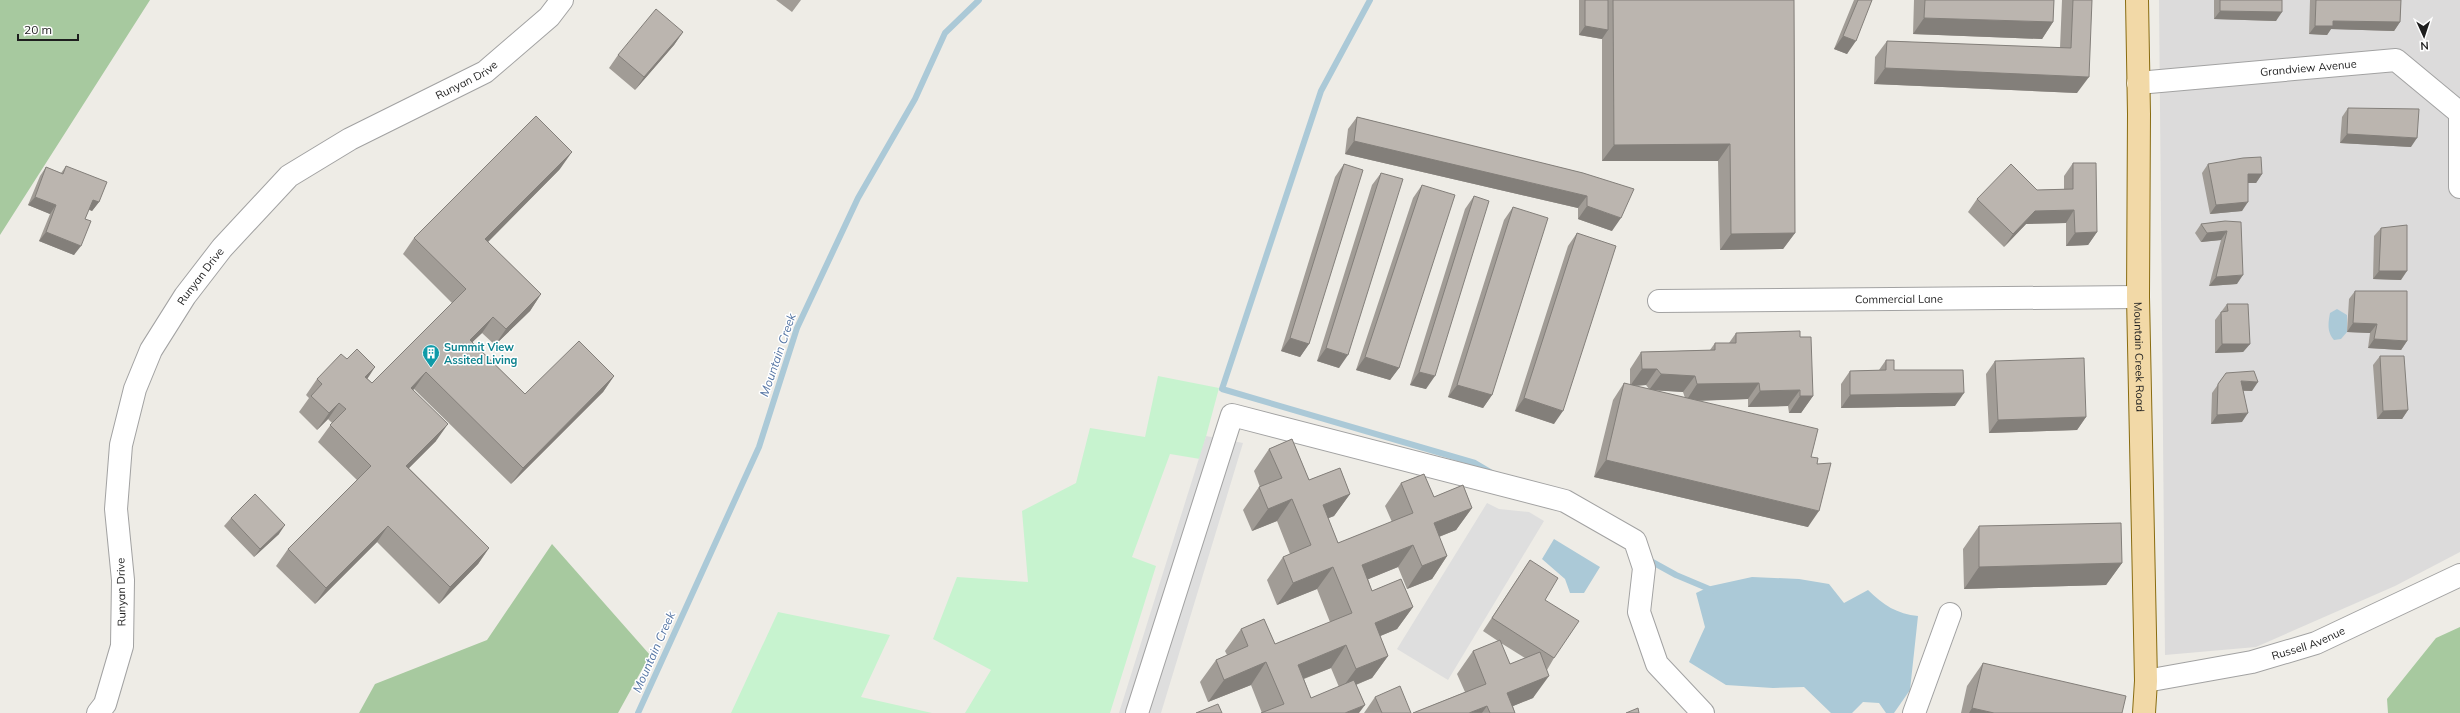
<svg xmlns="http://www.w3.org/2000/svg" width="2460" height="713" font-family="Mulish,sans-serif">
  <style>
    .residential { fill: #dcdbdb }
    .forest { fill: #a7c99f }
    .park { fill: #c7f3cf }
    .parking { fill: #dedede }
    .water { fill: #abc9d7 }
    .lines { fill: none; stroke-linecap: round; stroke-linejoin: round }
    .stream { stroke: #abc9d7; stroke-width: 6 }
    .minor-casing { stroke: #a2a2a2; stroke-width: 24 }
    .major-casing { stroke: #896c10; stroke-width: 24 }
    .minor { stroke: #fff; stroke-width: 22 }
    .major { stroke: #f2d9a7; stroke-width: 22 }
    .wall { fill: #a19c96; fill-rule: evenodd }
    .shaded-wall { fill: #837f7a }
    .building { fill: #bbb5af; stroke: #837f7a }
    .labels { text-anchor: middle; stroke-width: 3; stroke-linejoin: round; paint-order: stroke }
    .street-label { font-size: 11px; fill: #1e1e1e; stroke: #fff }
    .culture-label { font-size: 11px; font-weight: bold; fill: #0d838f; stroke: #fff; text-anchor: start }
    .water-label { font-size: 12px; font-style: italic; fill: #5575a4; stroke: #fff }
  </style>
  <rect width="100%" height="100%" fill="#eeece6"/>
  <path class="residential" d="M2159 0H2460V552L2395 586 2256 647 2165 655Z"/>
  <path class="forest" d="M0 0H150L0 235Z
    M552 544 650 655 618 713H359L375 684 487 640Z
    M2460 627V713H2388L2387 699 2436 638Z"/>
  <path class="park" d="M1158 376 1219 388 1200 459 1170 454 1132 557 1156 566 1110 713H965L991 670 933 639 957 577 1028 582 1022 511 1076 483 1090 428 1145 437Z
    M778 612 890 635 861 697 932 713H731Z"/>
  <path class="parking" d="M1206 436 1243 443 1161 713H1119Z
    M1487 503 1499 509 1529 512 1544 521 1448 680 1397 649Z"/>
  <path class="water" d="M2337 309 2347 315V332L2341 339 2334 340C2327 332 2328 324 2330 313Z
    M1554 539 1600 567 1584 593H1570L1565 579 1542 559Z
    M1752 577 1799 579 1829 584 1844 603 1868 590C1883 605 1897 614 1918 616L1910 690 1894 713H1886L1879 703 1863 702 1852 713H1831L1804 687 1773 688 1726 685 1689 662 1705 627 1696 593 1711 586Z"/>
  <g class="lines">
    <path class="stream" d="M1370 0 1321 91 1222 389 1475 463 1492 473
      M1647 559 1676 575 1714 591
      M638 713 759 447 797 328 858 198 915 99 945 33 979 0"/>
    <g class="minor-casing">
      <g id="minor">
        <path id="s1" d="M2138 83 2396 60 2460 113"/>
        <path d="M2460 112V187"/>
        <path id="s2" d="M1659 301 2138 297"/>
        <path id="s3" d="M2146 681 2252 662 2316 643 2460 575"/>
        <path id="s4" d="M98 713 105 704 122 646 123 580 116 509 121 445 135 389 151 350 185 296 222 248 289 176 350 139 485 72 549 17 562 0"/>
        <path d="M1137 713 1232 415 1565 501 1635 541 1644 568 1639 612 1657 664 1703 713"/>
        <path d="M1914 713 1950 614"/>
      </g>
    </g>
    <g class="major-casing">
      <g id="major">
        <path id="s5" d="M2137 0 2139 114 2138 297 2146 681 2144 713"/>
      </g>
    </g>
    <use href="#minor" class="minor"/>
    <use href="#major" class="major"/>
  </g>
  <path class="wall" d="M776 0H801L792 12Z
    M1579 0H1794L1795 233 1783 249 1720 250 1718 161H1602V39L1579 35Z
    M1854 0H1872L1847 54 1834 49Z
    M1914 0H2054L2053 22 2042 39 1913 34Z
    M2062 0H2092L2077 93 1874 84 1875 57 1887 41 2060 48Z
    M2214 0H2282L2276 21 2214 19Z
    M2310 0H2401L2400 22 2394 31 2331 29 2327 35 2309 34Z
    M683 32 674 45 635 90 609 68 618 55Z
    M2348 108 2411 147 2340 143 2342 117Z
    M1357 117 1583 173 1612 231 1578 219V208L1345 154 1348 129Z
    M2073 163 2097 232 2088 245 2066 246V223L2026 224 2004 247 1968 212 1977 199 2037 190 2064 189V176Z
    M1344 164 1309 344 1300 357 1281 351 1335 177Z
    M2208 164 2262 174 2256 183H2248L2242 211 2210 214 2202 173Z
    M66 166 99 202 92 211 89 209 85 219 74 255 39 241 50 214 28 205 40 176 46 167 61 173Z
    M560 169 488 242 541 294 530 311 495 345 482 333 472 342 525 394 614 376 603 392 511 484 414 389 413 390 436 441 409 468 489 548 478 564 439 604 377 542 315 604 276 566 288 549 357 480 318 442 332 423 328 419 317 430 299 412 309 398 306 395 317 379 347 359 372 383 452 303 403 254 414 238Z
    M1381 173 1339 368 1317 361 1372 185Z
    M1422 185 1399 368 1390 380 1356 370 1413 198Z
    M1474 196 1426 389 1410 385 1465 209Z
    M1513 207 1492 395 1483 408 1448 397 1504 220Z
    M2225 221 2237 284 2209 286 2221 240 2201 242 2195 233 2201 224Z
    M2381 228 2401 280 2373 279 2374 236Z
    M1577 233 1554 424 1515 411 1568 246Z
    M2355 291 2407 341 2401 350 2368 348 2370 333 2347 332 2349 299Z
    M2227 304 2250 344 2243 352 2215 353V320Z
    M1736 333 1800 337 1813 396 1801 413H1789L1788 406 1748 407V399L1697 401 1811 457 1817 464 1808 527 1594 477 1613 400 1624 383 1630 385V369L1641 352 1710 350 1715 343H1729ZM1646 385 1649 389 1634 386ZM1654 390 1683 392 1685 398Z
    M2380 356 2408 410 2402 419H2377L2373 365Z
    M1886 360 1894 370 1955 406 1841 408V384L1850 371 1879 370Z
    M1995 361 2086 417 2077 430 1989 433 1986 374Z
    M2226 373 2252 391H2243L2242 422 2211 424 2212 393Z
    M1292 439 1309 480 1340 468 1350 494 1334 516 1328 518 1338 543 1392 522 1385 506 1401 483 1424 474 1434 497 1463 485 1472 508 1456 530 1439 537 1447 556 1432 579 1407 589 1398 567 1368 579 1372 591 1401 579 1413 607 1397 629 1380 636 1388 656 1372 678 1356 685 1365 705 1345 713H1261H1262L1251 685 1208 702 1200 682 1216 660 1227 655 1225 651 1241 629 1264 619 1275 644 1330 622 1317 589 1277 605 1267 580 1283 557 1290 554 1277 521 1252 531 1243 510 1259 487H1260L1254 471 1269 449ZM1331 668 1339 687 1311 698 1304 679Z
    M231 518 279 534 254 557 224 526Z
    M1979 526 2122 563 2106 585 1964 589 1963 549Z
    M1530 560 1545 600 1554 658 1547 670 1533 698 1513 706 1515 713H1413L1465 692 1457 674 1473 651 1498 641 1483 631ZM1501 643 1525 658 1510 664Z
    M1983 663 2122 713H1961L1967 686Z
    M1375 697 1411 713H1364Z"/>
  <path class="shaded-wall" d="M2220 11 2282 12 2276 21 2214 19Z
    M1924 18 2053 22 2042 39 1913 34Z
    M2333 21 2400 22 2394 31 2331 29 2327 35 2309 34 2315 26Z
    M1585 26 1608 30 1602 39 1579 35Z
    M683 32 674 45 635 90 644 77Z
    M1843 36 1856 41 1847 54 1834 49Z
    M1885 68 2089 77 2077 93 1874 84Z
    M2347 134 2417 138 2411 147 2340 143Z
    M1354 141 1587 196 1578 208 1345 154Z
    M1730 144 1718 161H1602L1614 145Z
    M572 152 560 169 474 256 485 239Z
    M2248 174H2262L2256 183H2242Z
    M35 197 56 205 50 214 28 205Z
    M93 200 99 202 92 211 87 209Z
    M2248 202 2242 211 2210 214 2216 205Z
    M1587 206 1621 218 1612 231 1578 219Z
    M2074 210 2066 223 2026 224 2004 247 2013 234 2035 211Z
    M2227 231 2221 240 2201 242 2207 233Z
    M46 232 81 246 74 255 39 241Z
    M2097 232 2088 245 2066 246 2075 233Z
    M1795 233 1783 249 1720 250 1731 234Z
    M2379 271H2407L2401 280 2373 279Z
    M2243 275 2237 284 2209 286 2216 277Z
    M541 294 530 311 495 345 506 329Z
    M493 317 482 333 458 356 470 340Z
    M2353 323 2377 324 2370 333 2347 332Z
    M1290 338 1309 344 1300 357 1281 351Z
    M2374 339 2407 341 2401 350 2368 348Z
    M2222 344H2250L2243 352 2215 353Z
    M1326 348 1348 355 1339 368 1317 361Z
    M1365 357 1399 368 1390 380 1356 370Z
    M375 367 364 384 365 377Z
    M1642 369H1657L1646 385 1630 386Z
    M426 372 414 389 399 404 411 388Z
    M1419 372 1435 376 1426 389 1410 385Z
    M1661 374 1695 376 1683 392 1649 390Z
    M614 376 603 392 511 484 523 468Z
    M2241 381 2258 382 2252 391 2235 390Z
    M1759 383 1748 399 1686 401 1697 384Z
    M1457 385 1492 395 1483 408 1448 397Z
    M1800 390 1788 406 1748 407 1760 391Z
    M1964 393 1955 406 1841 408 1850 395Z
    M1800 396H1813L1801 413H1789Z
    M1524 398 1563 411 1554 424 1515 411Z
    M339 403 328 419 317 430 329 413Z
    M2408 410 2402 419H2377L2383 411Z
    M2248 413 2242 422 2211 424 2217 415Z
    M2086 417 2077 430 1989 433 1998 420Z
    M448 424 436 441 395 482 406 466Z
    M1606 460 1819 511 1808 527 1594 477Z
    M1350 494 1334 516 1307 527 1323 505Z
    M1292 499 1277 521 1252 531 1268 509Z
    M1472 508 1456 530 1418 545 1434 523Z
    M285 525 279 534 254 557 260 549Z
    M388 526 377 542 315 604 326 588Z
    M1413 545 1398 567 1347 588 1362 565Z
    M489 548 478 564 439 604 450 587Z
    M1447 556 1432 579 1407 589 1422 566Z
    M2122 563 2106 585 1964 589 1979 567Z
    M1333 567 1317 589 1277 605 1293 583Z
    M1413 607 1397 629 1359 645 1375 623Z
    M1346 645 1331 668 1282 687 1298 665Z
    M1388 656 1372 678 1340 691 1356 669Z
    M1266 662 1251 685 1208 702 1224 680Z
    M1549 676 1533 698 1496 713 1507 693Z
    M1365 705 1359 713H1345Z
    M1487 706 1482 713H1469Z
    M1972 708 1994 713H1969Z"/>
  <path class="building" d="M1585 0H1608V30L1585 26Z
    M1613 0H1794L1795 233 1731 234 1730 144 1614 145Z
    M1858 0H1872L1856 41 1843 36Z
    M1925 0H2054L2053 22 1924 18Z
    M2073 0H2092L2089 77 1885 68 1887 41 2071 48Z
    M2220 0H2282V12L2220 11Z
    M2316 0H2401L2400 22 2333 21V26H2315Z
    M656 9 683 32 644 77 618 55Z
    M2348 108 2419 109 2417 138 2347 134Z
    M536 116 572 152 485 239 541 294 506 329 493 317 470 340 525 394 579 341 614 376 523 468 426 372 411 388 448 424 406 466 489 548 450 587 388 526 326 588 288 549 371 466 330 425 346 409 339 403 329 413 311 396 322 384 317 379 341 354 347 359 357 349 375 367 365 377 372 383 466 289 414 238Z
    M1357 117 1583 173 1634 189 1621 218 1587 206V196L1354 141Z
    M2261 157 2262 174H2248V202L2216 205 2208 164 2243 158Z
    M2073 163H2096L2097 232 2075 233 2074 210 2035 211 2013 234 1977 199 2011 164 2037 190 2073 189Z
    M1344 164 1363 170 1309 344 1290 338Z
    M66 166 107 182 99 202 93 200 85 219 91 221 81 246 46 232 56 205 35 197 46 167 63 174Z
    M1381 173 1403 179 1348 355 1326 348Z
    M1422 185 1455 195 1399 368 1365 357Z
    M1474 196 1489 201 1435 376 1419 372Z
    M1513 207 1548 218 1492 395 1457 385Z
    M2225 221 2241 222 2243 275 2216 277 2227 231 2207 233 2201 224Z
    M2407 225V271H2379L2381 228Z
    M1577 233 1616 246 1563 411 1524 398Z
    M2355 291H2407V341L2374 339 2377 324 2353 323Z
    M2227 304H2248L2250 344H2222L2221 312 2228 311Z
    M1800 331V337H1811L1813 396H1800V390L1760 391 1759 383 1697 384 1695 376 1661 374 1657 369H1642L1641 352 1715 350V343H1736V333Z
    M2380 356H2404L2408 410 2383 411Z
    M2084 358 2086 417 1998 420 1995 361Z
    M1886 360H1894V370H1963L1964 393 1850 395V371L1886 370Z
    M2254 371 2258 382 2241 381 2248 413 2217 415 2218 384 2226 373Z
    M1624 383 1818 429 1811 457 1818 458 1817 464 1831 463 1819 511 1606 460Z
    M1292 439 1309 480 1340 468 1350 494 1323 505 1338 543 1413 513 1401 483 1424 474 1434 497 1463 485 1472 508 1434 523 1447 556 1422 566 1413 545 1362 565 1372 591 1401 579 1413 607 1375 623 1388 656 1356 669 1346 645 1298 665 1311 698 1354 680 1365 705 1345 713H1261L1284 704 1266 662 1224 680 1216 660 1248 646 1241 629 1264 619 1275 644 1352 613 1333 567 1293 583 1283 557 1311 545 1292 499 1268 509 1259 487 1282 478 1269 449Z
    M255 494 285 525 260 549 231 518Z
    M2121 523 2122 563 1979 567V526Z
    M1530 560 1558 578 1545 600 1579 621 1554 658 1492 618Z
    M1500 640 1510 664 1540 652 1549 676 1507 693 1515 713H1490L1487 706 1469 713H1413L1486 684 1473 651Z
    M1983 663 2126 696 2122 713H1994L1972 708Z
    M1400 686 1411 713H1382L1375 697Z
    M1218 704 1222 713H1196Z
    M1638 708 1639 713H1626Z"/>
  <defs>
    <g id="building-pin" transform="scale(0.9)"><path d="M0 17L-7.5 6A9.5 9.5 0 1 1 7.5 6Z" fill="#0f9aa8" stroke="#fff"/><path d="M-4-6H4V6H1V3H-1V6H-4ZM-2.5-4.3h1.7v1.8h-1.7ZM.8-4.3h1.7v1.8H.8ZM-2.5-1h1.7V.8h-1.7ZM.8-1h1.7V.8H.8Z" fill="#fff"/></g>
  </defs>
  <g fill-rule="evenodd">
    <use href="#building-pin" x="431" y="353"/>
  </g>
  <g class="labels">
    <g class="street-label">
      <text dy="4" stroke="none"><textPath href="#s1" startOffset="171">Grandview Avenue</textPath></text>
      <text dy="4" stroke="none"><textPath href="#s4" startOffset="798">Runyan Drive</textPath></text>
      <text dy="4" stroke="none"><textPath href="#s4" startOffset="462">Runyan Drive</textPath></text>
      <text dy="4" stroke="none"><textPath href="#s2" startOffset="240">Commercial Lane</textPath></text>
      <text dy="4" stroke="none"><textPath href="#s5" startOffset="357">Mountain Creek Road</textPath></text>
      <text transform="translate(121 592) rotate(-91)" y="4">Runyan Drive</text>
      <text dy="4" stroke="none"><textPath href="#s3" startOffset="167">Russell Avenue</textPath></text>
    </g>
    <g class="culture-label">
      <text x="444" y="351">Summit View<tspan x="444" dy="13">Assited Living</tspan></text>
    </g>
    <g class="water-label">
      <text transform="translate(778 355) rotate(-71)" y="4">Mountain Creek</text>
      <text transform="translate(654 652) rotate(-66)" y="4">Mountain Creek</text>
    </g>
  </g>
  <g transform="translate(2424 36) rotate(177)" stroke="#ffffff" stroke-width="3" paint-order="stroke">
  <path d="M0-3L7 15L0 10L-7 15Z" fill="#1e1e1e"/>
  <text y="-6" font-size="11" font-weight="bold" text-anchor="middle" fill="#1e1e1e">N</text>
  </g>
  <path d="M18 34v6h60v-6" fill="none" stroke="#1e1e1e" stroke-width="2"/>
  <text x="24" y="34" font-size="12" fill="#1e1e1e" stroke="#ffffff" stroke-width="3" paint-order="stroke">20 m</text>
</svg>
